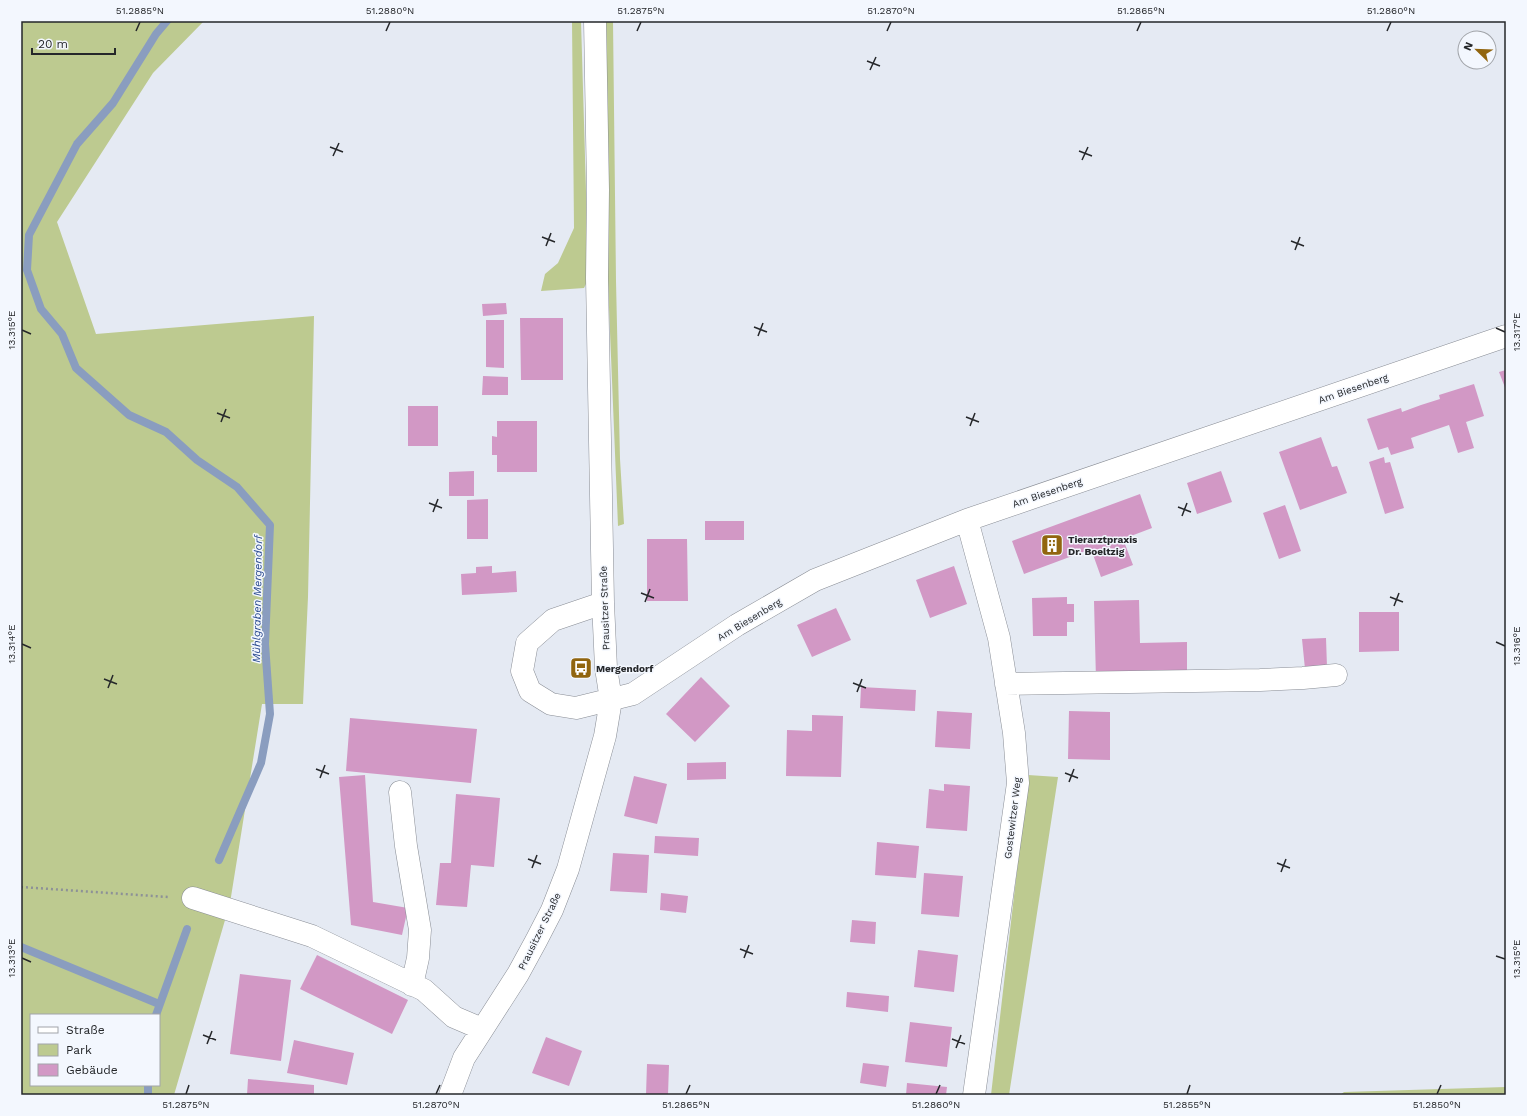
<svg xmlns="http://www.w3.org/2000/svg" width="1527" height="1116" font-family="'Work Sans',sans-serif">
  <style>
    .green { fill: #bdca90; fill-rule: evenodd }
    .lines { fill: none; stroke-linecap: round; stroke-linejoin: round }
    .stream { stroke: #8a9dbf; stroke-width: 8 }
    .building { fill: #d298c5 }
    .minor-casing { stroke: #898d95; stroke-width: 23 }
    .path { stroke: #8d9197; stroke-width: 2.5; stroke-dasharray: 2 3; stroke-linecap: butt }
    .minor { stroke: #fff; stroke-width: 22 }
    .ticks { fill: none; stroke: #25272a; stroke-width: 1.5 }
    .labels { text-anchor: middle; stroke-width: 3; stroke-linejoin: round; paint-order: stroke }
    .street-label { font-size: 10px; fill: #25272a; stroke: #f3f7fe }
    .poi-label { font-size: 10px; font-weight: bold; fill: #25272a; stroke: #f3f7fe; text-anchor: start }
    .water-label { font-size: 11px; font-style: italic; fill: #28498e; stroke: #f3f7fe }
    .neatline { fill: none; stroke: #25272a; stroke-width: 1.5 }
    .ticks-label { font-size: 10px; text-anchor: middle; fill: #25272a }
  </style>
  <rect width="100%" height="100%" fill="#e5eaf3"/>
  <path class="green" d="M21 21H204L153 73 57 222 96 334 314 316 308 597 303 704H262L230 903 174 1095H21ZM31 1015H159V1085H31Z
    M572 21H581L587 225 586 284 584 288 541 291 545 274 558 263 574 228Z
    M605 21H613L616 281 620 459 624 524 618 526 608 283Z
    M1028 775 1058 777 1009 1095H991Z
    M1506 1087V1095H1340L1344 1092Z"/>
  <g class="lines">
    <path class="stream" d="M167 21 156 34 113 103 77 144 29 235 27 270 41 309 62 334 76 368 129 415 166 432 197 460 237 487 270 525 265 644 270 714 261 763 219 860
      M21 947 159 1004
      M156 1015 187 929
      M148 1095V1085"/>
  </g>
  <path class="building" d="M506 303 507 314 483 316 482 304Z
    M520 318H563V380H521Z
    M486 320H504V368L486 367Z
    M1506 370V390L1499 372Z
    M483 376 508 377V395H482Z
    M1474 384 1484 416 1466 422 1474 448 1458 453 1449 425 1411 438 1414 448 1391 455 1388 447 1378 450 1367 419 1401 408 1402 412 1421 405 1440 399 1439 395Z
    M408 406H438V446H408Z
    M497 421H537V472H497V455H492V436L497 437Z
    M1321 437 1332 467 1337 466 1347 493 1300 510 1279 452Z
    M1384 457 1385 463 1390 462 1404 508 1385 514 1369 462Z
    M474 471V496H449V472Z
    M1221 471 1232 502 1197 514 1187 483Z
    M1140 494 1152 528 1123 539 1133 565 1101 577 1091 549 1024 574 1012 541Z
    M488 499V539H467V500Z
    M1285 505 1301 551 1279 559 1263 513Z
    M705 521H744V540H705Z
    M647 539H687L688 601H647Z
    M492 566V573L516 571 517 592 462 595 461 574 476 573V567Z
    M954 566 967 604 930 618 916 580Z
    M1067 597V604H1074V622H1067V636H1033L1032 598Z
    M1139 600 1140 643 1187 642V678L1096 680 1094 601Z
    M836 608 851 640 812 657 797 625Z
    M1359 612H1399V651L1359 652Z
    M1326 638 1327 667 1305 669 1302 639Z
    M701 677 730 706 695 742 666 714Z
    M861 687 916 690 915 711 860 708Z
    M937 711 972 713 970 749 935 747Z
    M1069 711 1110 712V760L1068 759Z
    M812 715 843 716 841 777 786 776 787 730 812 731Z
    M350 718 477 729 471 783 346 771Z
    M726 762V779L687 780V763Z
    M365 775 373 902 408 908 402 935 351 925 339 777Z
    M634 776 667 784 657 824 624 816Z
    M944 784 970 786 967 831 926 828 929 789 944 791Z
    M456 794 500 798 494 867 471 865 467 907 436 905 440 863H451Z
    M655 836 699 838 698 856 654 853Z
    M877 842 919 846 916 878 875 875Z
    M613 853 649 855 647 893 610 891Z
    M924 873 963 876 959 917 921 914Z
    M661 893 688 896 686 913 660 910Z
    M852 920 876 922 875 944 850 942Z
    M918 950 958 955 954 992 914 987Z
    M317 955 408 1000 392 1034 300 989Z
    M240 974 291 980 281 1061 230 1054Z
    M847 992 889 996 888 1012 846 1007Z
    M910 1022 952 1027 947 1067 905 1062Z
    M546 1037 582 1051 569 1086 532 1073Z
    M294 1040 354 1053 347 1085 287 1073Z
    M863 1063 889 1066 886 1087 860 1083Z
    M647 1064 669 1065 668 1095H646Z
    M248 1079 314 1085V1095H247Z
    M907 1083 947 1087 946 1095H906Z"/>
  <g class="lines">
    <g class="minor-casing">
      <path id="minor" d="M967 520 999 638 1014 733 1018 783 974 1095
        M603 603 553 620 527 643 522 671 530 691 551 704 576 708 633 694 737 625 815 580 967 520 1506 336
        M1006 684 1260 680 1303 678 1336 675
        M400 792 406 846 420 930 418 958 412 985
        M193 898 312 936 424 990 454 1017 482 1029
        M450 1095 464 1058 518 974 536 941 552 910 568 869 605 736 611 700 606 668 603 603 597 278 598 190 595 21"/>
    </g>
    <path class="path" d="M21 887 168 897"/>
    <use href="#minor" class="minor"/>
  </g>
  <path class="ticks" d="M136 31 140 22M386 31 390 22M637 31 641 22M887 31 891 22M1137 31 1141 22M1387 31 1391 22M867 61 880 66M870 70 876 57M330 147 343 152M1079 151 1092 156M333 156 339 143M1082 160 1088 147M542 237 555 242M1291 241 1304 246M546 246 551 233M1295 250 1300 237M754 327 767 332M1496 328 1505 332M22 330 31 334M758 336 763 323M217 413 230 418M966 417 979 422M221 422 226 409M970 426 975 413M429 503 442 508M1178 507 1191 512M433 512 438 499M1182 516 1187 503M641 593 654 598M1390 597 1403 602M645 602 650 589M1394 606 1399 593M1496 642 1505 646M22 644 31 648M104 679 117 684M853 683 866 688M108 688 113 675M857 692 862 679M316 769 329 774M1065 773 1078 778M320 778 325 765M1069 782 1074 769M528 859 541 864M1277 863 1290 868M532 868 537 855M1281 872 1286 859M740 949 753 954M1496 956 1505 959M22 958 31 962M744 958 749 945M203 1035 216 1040M952 1039 965 1044M207 1044 212 1031M956 1048 961 1035M186 1094 189 1085M436 1094 440 1085M686 1094 690 1085M936 1094 940 1085M1187 1094 1190 1085M1437 1094 1441 1085"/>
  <defs>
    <g id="building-square" transform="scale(1.15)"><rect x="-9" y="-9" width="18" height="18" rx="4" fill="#91650f" stroke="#f3f7fe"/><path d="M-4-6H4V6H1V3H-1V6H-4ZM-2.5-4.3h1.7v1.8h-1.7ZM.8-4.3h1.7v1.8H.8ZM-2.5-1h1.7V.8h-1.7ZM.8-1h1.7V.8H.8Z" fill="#fff"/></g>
    <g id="bus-square" transform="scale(1.15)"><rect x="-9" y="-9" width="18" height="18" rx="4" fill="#91650f" stroke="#f3f7fe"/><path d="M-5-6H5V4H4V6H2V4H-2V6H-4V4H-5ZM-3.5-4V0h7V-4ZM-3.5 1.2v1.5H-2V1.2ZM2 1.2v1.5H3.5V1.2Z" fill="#fff"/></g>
  </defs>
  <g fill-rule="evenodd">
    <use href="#building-square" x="1052" y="545"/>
    <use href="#bus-square" x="581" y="668"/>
  </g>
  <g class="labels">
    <g class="street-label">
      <text transform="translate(1353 388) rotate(-19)" y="4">Am Biesenberg</text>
      <text transform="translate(1047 492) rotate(-19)" y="4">Am Biesenberg</text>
      <text transform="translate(604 608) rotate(-92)" y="4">Prausitzer Straße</text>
      <text transform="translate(749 619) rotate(-31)" y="4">Am Biesenberg</text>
      <text transform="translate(1012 818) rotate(-83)" y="4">Gostewitzer Weg</text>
      <text transform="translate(539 931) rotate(-64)" y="4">Prausitzer Straße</text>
    </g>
    <g class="poi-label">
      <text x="1068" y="543">Tierarztpraxis<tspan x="1068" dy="12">Dr. Boeltzig</tspan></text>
      <text x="596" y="672">Mergendorf</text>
    </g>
    <g class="water-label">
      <text transform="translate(257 599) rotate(-89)" y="4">Mühlgraben Mergendorf</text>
    </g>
  </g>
  <rect width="1527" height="1116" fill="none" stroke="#f3f7fe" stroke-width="44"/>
  <rect x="30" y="1014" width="130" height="72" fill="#f3f7fe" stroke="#a1a4a9"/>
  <rect x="38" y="1027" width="20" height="6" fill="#ffffff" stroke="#a1a4a9"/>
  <text x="66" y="1034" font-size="12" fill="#25272a">Straße</text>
  <rect x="38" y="1044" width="20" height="12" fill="#bdca90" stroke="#a1a4a9"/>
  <text x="66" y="1054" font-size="12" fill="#25272a">Park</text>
  <rect x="38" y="1064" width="20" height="12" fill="#d298c5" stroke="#a1a4a9"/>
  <text x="66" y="1074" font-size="12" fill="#25272a">Gebäude</text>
  <g transform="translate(1477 50) rotate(293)"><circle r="19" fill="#f3f7fe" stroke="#a1a4a9"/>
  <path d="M0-3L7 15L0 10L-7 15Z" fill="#91650f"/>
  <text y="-6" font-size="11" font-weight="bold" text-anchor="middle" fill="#25272a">N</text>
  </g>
  <path d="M32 48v6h83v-6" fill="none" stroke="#25272a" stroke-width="2"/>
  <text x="38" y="48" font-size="12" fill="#25272a" stroke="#f3f7fe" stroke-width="3" paint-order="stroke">20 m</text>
  <rect x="22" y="22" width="1483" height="1072" class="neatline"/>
  <g class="ticks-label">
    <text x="140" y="14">51.2885°N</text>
    <text x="390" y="14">51.2880°N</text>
    <text x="641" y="14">51.2875°N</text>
    <text x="891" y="14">51.2870°N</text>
    <text x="1141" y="14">51.2865°N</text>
    <text x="1391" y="14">51.2860°N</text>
    <text transform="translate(11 330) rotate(-90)" y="4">13.315°E</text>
    <text transform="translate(1516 332) rotate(-90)" y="4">13.317°E</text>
    <text transform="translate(11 644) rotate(-90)" y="4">13.314°E</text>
    <text transform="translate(1516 646) rotate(-90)" y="4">13.316°E</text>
    <text transform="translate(11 958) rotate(-90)" y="4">13.313°E</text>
    <text transform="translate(1516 959) rotate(-90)" y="4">13.315°E</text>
    <text x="186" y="1108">51.2875°N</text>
    <text x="436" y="1108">51.2870°N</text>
    <text x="686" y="1108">51.2865°N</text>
    <text x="936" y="1108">51.2860°N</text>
    <text x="1187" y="1108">51.2855°N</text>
    <text x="1437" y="1108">51.2850°N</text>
  </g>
</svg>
